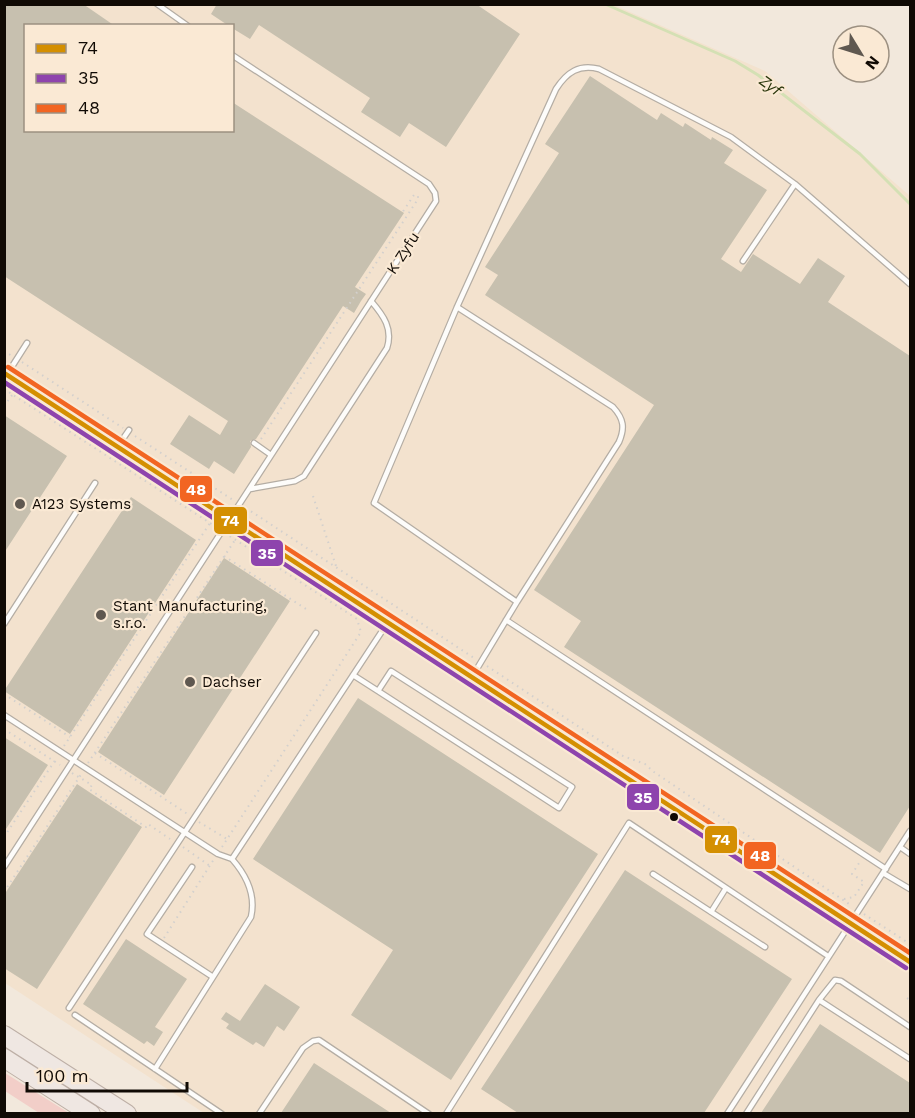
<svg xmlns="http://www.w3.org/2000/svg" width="915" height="1118" font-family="'Work Sans',sans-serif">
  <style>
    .built { fill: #f3e2ce; fill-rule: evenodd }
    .green { fill: #f2cec8 }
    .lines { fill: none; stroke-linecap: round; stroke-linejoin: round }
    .stream { stroke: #d4e0b4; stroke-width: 3 }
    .building { fill: #c7c0af }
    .service-casing { stroke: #b4ada4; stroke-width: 7 }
    .minor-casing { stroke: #b4ada4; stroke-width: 11 }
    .motorway-casing { stroke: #bdafa6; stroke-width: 20 }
    .path { stroke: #d3d0cd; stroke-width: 2; stroke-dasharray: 1.5 4.5; stroke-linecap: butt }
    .service { stroke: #fdfcfa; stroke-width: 4.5 }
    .minor { stroke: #fdfcfa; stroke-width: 9 }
    .motorway { stroke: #efe7e2; stroke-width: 18 }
    .bus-1-casing { stroke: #fae9d4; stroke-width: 9 }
    .bus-2-casing { stroke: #fae9d4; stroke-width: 9 }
    .bus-3-casing { stroke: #fae9d4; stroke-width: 9 }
    .bus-1 { stroke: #d48f01; stroke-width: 4.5 }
    .bus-2 { stroke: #8e44ad; stroke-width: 4.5 }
    .bus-3 { stroke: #f26522; stroke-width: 4.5 }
    .poi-dot { fill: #5f5850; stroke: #fae9d4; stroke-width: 2 }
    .bus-dot { fill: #100a04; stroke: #fae9d4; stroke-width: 2 }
    .labels { text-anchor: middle; stroke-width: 4.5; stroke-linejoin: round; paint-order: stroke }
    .street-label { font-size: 15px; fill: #100a04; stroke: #fae9d4 }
    .poi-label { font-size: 15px; fill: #100a04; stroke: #fae9d4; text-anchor: start }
    .water-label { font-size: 16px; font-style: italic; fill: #29360b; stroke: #fae9d4 }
    .line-badge { stroke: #fae9d4; stroke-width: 2 }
    .badge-label { font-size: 16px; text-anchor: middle; font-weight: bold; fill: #fff }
  </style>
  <rect width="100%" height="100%" fill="#f2e8dc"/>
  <path class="built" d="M4 5H614L765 71 910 196V1113H204L5 983ZM26 26H232V130H26Z"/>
  <path class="green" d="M4 1073H5L69 1113H39L5 1091Z"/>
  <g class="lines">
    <path class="stream" d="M605 4 735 61 758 75 860 154 910 204"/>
  </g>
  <path class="building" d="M4 4H83L115 26H26V130H232V102L404 213 355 287 366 294 361 301 354 313 343 306 256 439 250 441 251 447 234 474 214 461 209 469 170 444 189 415 220 435 228 421 4 276Z
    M217 4H476L520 34 446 147 409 123 400 137 361 112 370 98 259 25 250 39 232 28V26H229L211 14Z
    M590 76 657 120 661 113 683 127 685 123 711 140 712 137 733 150 724 163 767 190 721 259 741 272 753 254 800 284 818 258 845 276 828 302 910 356V806L880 853 564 647 581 621 534 590 654 405 485 295 498 275 485 267 559 153 545 144Z
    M4 415 67 456 4 553Z
    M131 497 196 540 70 734 4 691Z
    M224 558 290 601 164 795 98 752Z
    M358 698 598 854 451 1080 351 1015 393 950 253 859Z
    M4 737 48 765 4 832Z
    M77 784 142 827 37 989 4 968V895Z
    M625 870 792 979 704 1113H518L481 1089Z
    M126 939 187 979 155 1027 163 1032 154 1046 147 1041 144 1044 83 1004Z
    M265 984 300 1007 284 1031 277 1026 264 1047 256 1042 253 1045 226 1028 229 1024 221 1019 226 1012 240 1021Z
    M820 1024 910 1083V1113H761Z
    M314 1063 391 1113H281Z"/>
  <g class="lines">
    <g class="service-casing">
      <path id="service" d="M157 4 188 26
        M743 261 795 184
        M457 307 613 407C624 419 625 428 619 442L517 602 472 677
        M6 376 27 343
        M254 443 271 455
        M118 446 129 430
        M250 489 295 481 304 476 387 348C393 329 384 316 371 301
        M517 602 374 503 457 307 556 89C567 72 579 64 599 69L731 137 795 184 910 284
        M506 620 886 869
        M4 624 95 483
        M353 675 378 691 559 808 572 787 391 671 378 691
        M4 715 218 854 232 859
        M900 847 910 854
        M4 867 436 201 435 193 429 184 232 55
        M192 867 147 934 213 977
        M883 873 910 889
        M653 874 765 947
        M711 912 726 888
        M819 1000 910 1059
        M69 1008 316 633
        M75 1015 222 1114
        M155 1069 251 917C256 895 247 876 232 859L388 622
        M259 1114 303 1048 313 1041 319 1040 429 1114
        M446 1114 629 823 828 956
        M727 1114 910 831
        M746 1114 819 1000 835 980 841 981 910 1027"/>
    </g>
    <g class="minor-casing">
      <path id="minor" d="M4 373 910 962"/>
    </g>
    <g class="motorway-casing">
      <path id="motorway" d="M4 1035 127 1114
        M4 1058 91 1114"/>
    </g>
    <path class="path" d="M4 351 12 356
      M22 362 123 428
      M4 389 216 527
      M4 406 13 394
      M135 436 233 500
      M261 439 418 199V196L414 195 402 213
      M313 496 337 569
      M246 508 474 658
      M224 556 306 609
      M487 666 623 756 645 764 654 772 852 906
      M4 694 70 737
      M4 729 60 765
      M64 746 210 523
      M95 753 189 815
      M88 763 235 540
      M72 773 92 785 89 789 146 827 148 824 170 839
      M199 822 227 839
      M4 837 56 759
      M183 847 210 866
      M222 847 361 632 357 619 228 535
      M4 892 82 773
      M844 899 854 897 864 882 852 874 861 860
      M864 914 910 944
      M164 938 214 859
      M907 998 910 1000"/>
    <use href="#service" class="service"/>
    <use href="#minor" class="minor"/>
    <use href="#motorway" class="motorway"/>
    <g class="bus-1-casing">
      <path id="bus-1" d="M4 373 910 962"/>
    </g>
    <g class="bus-2-casing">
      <path id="bus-2" d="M4 382 906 968"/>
    </g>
    <g class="bus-3-casing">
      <path id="bus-3" d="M8 367 910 953"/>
    </g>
    <use href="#bus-1" class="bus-1"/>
    <use href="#bus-2" class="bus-2"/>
    <use href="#bus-3" class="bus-3"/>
  </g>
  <g class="poi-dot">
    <circle cx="20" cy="504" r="6"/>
    <circle cx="101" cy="615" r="6"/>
    <circle cx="190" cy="682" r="6"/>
  </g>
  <circle class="bus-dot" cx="674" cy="817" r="5"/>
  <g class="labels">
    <g class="street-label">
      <text transform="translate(403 253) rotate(-57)" y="5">K Zyfu</text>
    </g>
    <g class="poi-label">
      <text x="32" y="509">A123 Systems</text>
      <text x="113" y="611">Stant Manufacturing,<tspan x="113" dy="17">s.r.o.</tspan></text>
      <text x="202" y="687">Dachser</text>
    </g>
    <g class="water-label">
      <text transform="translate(771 85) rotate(36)" y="6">Zyf</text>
    </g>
  </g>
  <g class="line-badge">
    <rect x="179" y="475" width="34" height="28" rx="6" fill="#f26522"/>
    <rect x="213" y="506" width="35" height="29" rx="6" fill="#d48f01"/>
    <rect x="250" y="539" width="34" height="28" rx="6" fill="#8e44ad"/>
    <rect x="626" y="783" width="34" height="28" rx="6" fill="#8e44ad"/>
    <rect x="704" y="825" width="34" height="29" rx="6" fill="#d48f01"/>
    <rect x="743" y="841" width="34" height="29" rx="6" fill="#f26522"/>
  </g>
  <g class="badge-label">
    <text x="196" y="495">48</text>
    <text x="230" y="526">74</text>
    <text x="267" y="559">35</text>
    <text x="643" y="803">35</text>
    <text x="721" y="845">74</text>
    <text x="760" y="861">48</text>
  </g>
  <rect width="915" height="1118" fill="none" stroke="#100a04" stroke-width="12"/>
  <rect x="24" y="24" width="210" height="108" fill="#fae9d4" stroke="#9c9081" stroke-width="1.5"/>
  <rect x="36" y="44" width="30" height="9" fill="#d48f01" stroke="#9c9081" stroke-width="1.5"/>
  <text x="78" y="54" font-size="18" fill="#100a04">74</text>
  <rect x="36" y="74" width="30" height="9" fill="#8e44ad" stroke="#9c9081" stroke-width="1.5"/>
  <text x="78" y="84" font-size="18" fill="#100a04">35</text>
  <rect x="36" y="104" width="30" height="9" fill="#f26522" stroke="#9c9081" stroke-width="1.5"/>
  <text x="78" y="114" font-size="18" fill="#100a04">48</text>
  <g transform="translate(861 54) rotate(128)"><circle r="28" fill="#fae9d4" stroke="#9c9081" stroke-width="1.5"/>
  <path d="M0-4.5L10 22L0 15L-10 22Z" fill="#5f5850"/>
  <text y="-9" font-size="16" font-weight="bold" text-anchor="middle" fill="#100a04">N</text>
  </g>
  <path d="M27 1082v9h160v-9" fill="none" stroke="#100a04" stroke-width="3"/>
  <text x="36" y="1082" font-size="18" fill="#100a04" stroke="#fae9d4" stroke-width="4.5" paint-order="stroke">100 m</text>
</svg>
